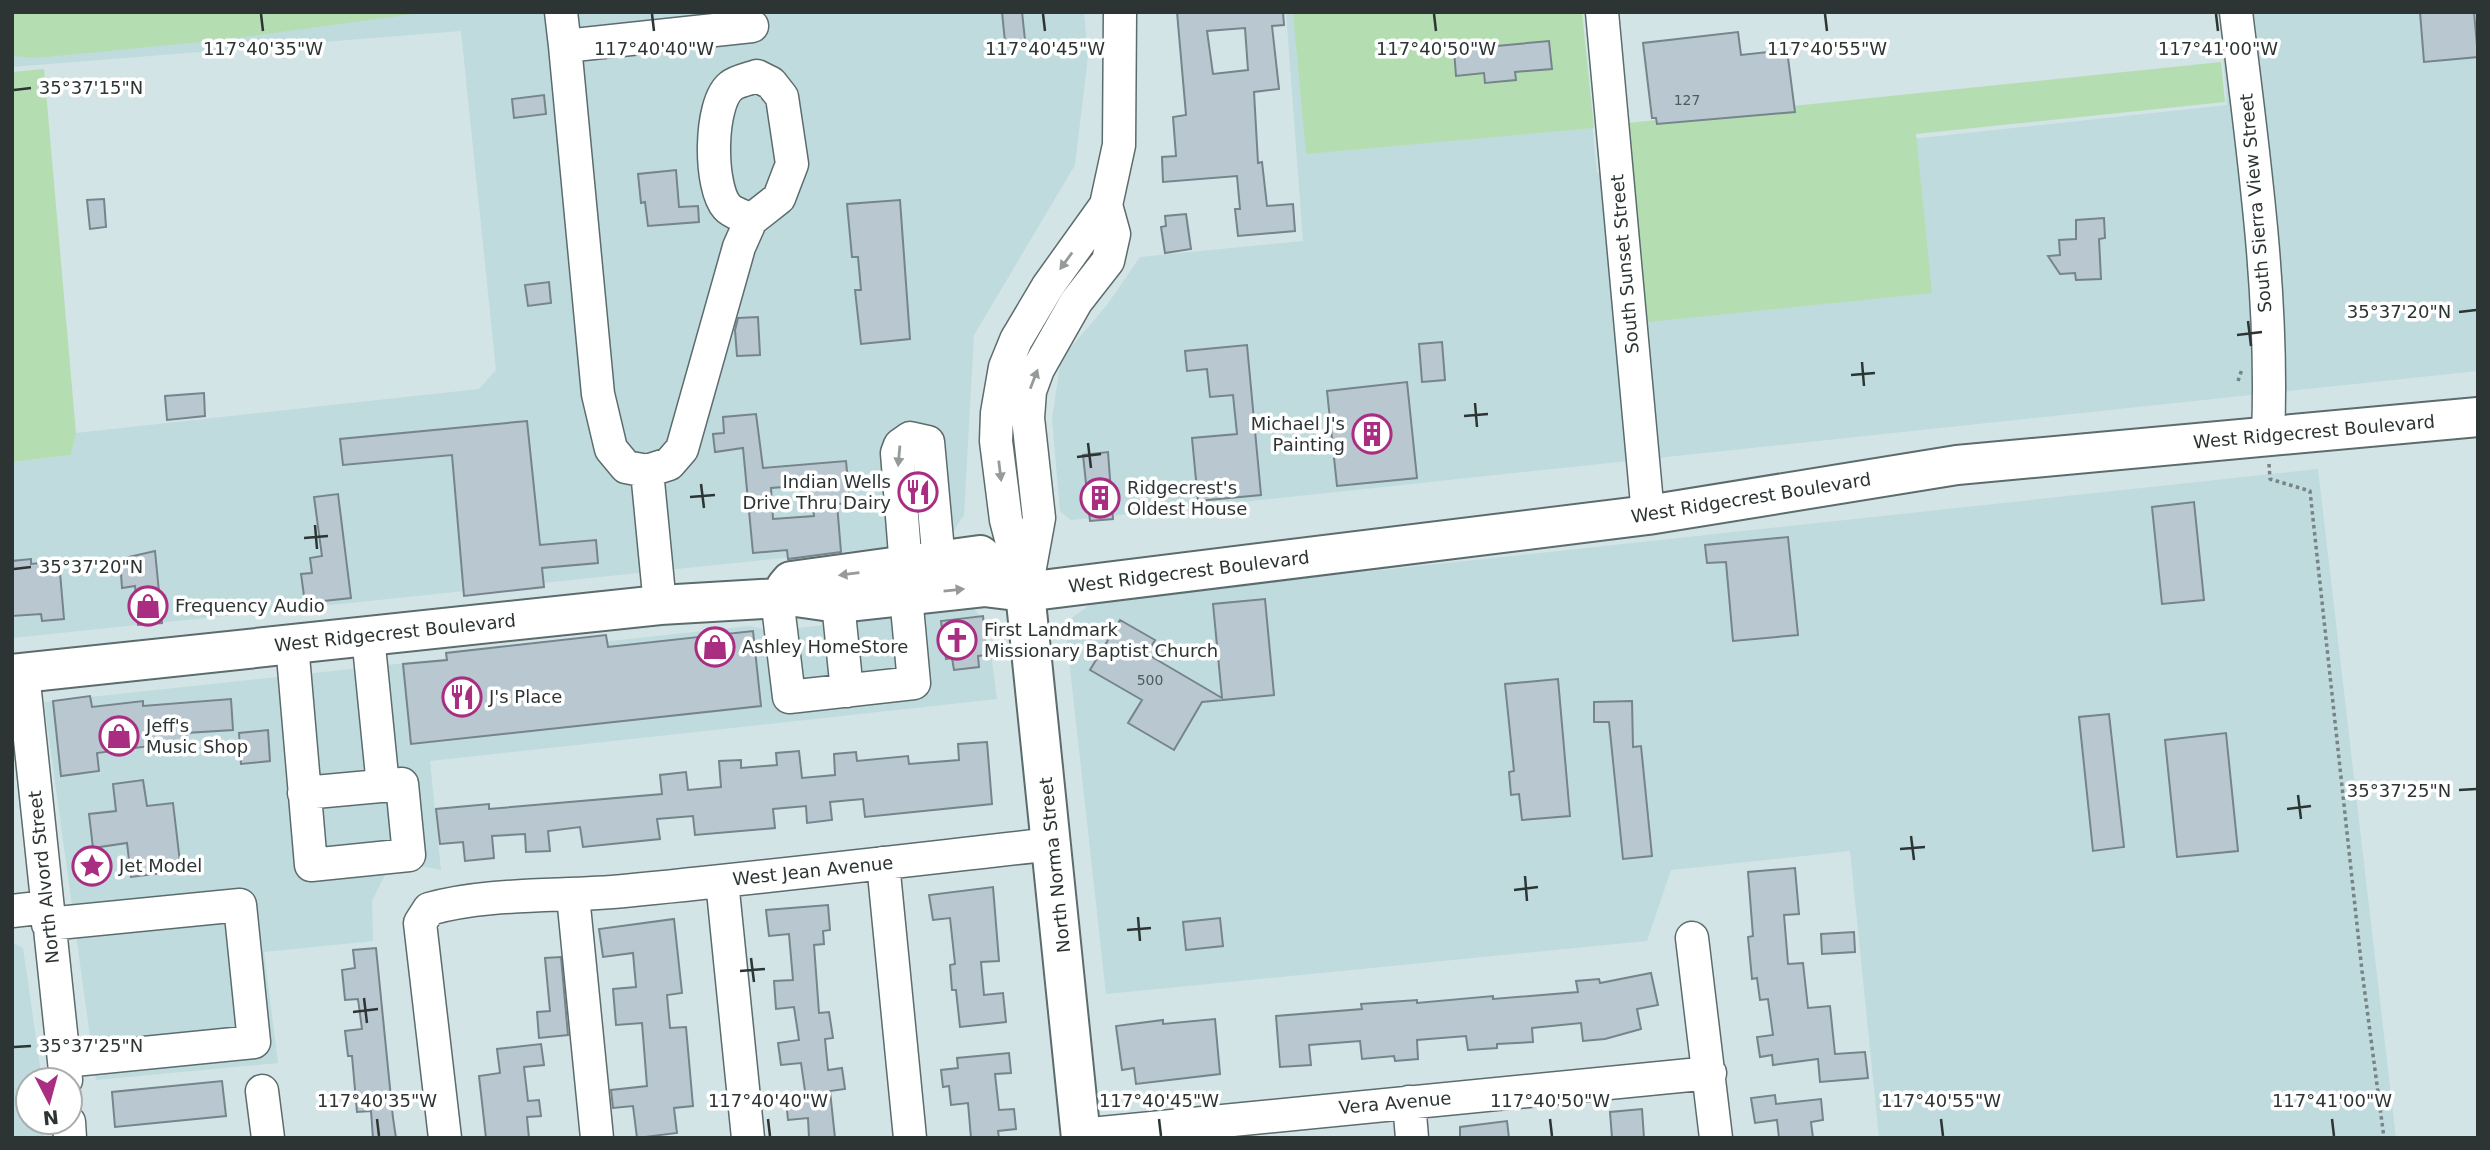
<svg xmlns="http://www.w3.org/2000/svg" width="2490" height="1150" font-family="'DejaVu Sans',sans-serif">
  <style>
    .built { fill: #bfdbdd }
    .green { fill: #b4deb2 }
    .building { fill: #b9c8d0; stroke: #76848b; stroke-width: 2; fill-rule: evenodd }
    .lines { fill: none; stroke-linecap: round; stroke-linejoin: round }
    .minor-casing { stroke: #5c6c6d; stroke-width: 35 }
    .major-casing { stroke: #5c6c6d; stroke-width: 42 }
    .path { stroke: #778384; stroke-width: 3.5; stroke-dasharray: 3.5 3.5; stroke-linecap: butt }
    .minor { stroke: #fff; stroke-width: 32 }
    .major { stroke: #fff; stroke-width: 38 }
    .oneway { fill: #969a9a }
    .ticks { fill: none; stroke: #2d3434; stroke-width: 2.5 }
    .labels { text-anchor: middle; stroke-width: 7; stroke-linejoin: round; paint-order: stroke }
    .number-label { font-size: 14px; fill: #50595b }
    .street-label { font-size: 18px; fill: #2d3434; stroke: #fff }
    .poi-label { font-size: 18px; fill: #2d3434; stroke: #fff; text-anchor: start }
    .ticks-label { font-size: 18px; text-anchor: middle; fill: #2d3434; stroke: #fff; stroke-width: 7; stroke-linejoin: round; paint-order: stroke }
  </style>
  <rect width="100%" height="100%" fill="#d2e4e5"/>
  <path class="built" d="M12 12H1084L1088 56 1075 165 974 335 964 515 947 541 12 638V462L71 455 76 433 479 389 496 370 461 31 12 67Z
    M1286 12H1581L1597 173 2227 105 2219 12H2478V371L1071 520 1060 511 1052 419 1061 359 1107 305 1140 257 1303 241Z
    M2318 469 2396 1138H1879L1850 851 1671 870 1647 941 1106 994 1065 623 1095 601Z
    M973 608 987 624 997 699 430 761 441 870 405 863 385 875 372 901 373 941 264 952 278 1063 96 1080 44 702 750 626 772 631Z
    M12 942 23 948 42 1080H28V1122H48L42 1138H12Z"/>
  <path class="green" d="M12 12H428L222 40 36 58 12 56Z
    M1293 12H1582L1594 128 1306 154Z
    M2221 62 2225 102 1916 134 1932 293 1639 323 1618 124Z
    M44 69 76 433 71 455 12 462V72Z"/>
  <path class="building" d="M1002 12H1022L1025 40 1005 42Z
    M1177 12H1283L1284 25 1272 26 1279 89 1254 92 1258 163 1262 162 1267 206 1293 204 1295 231 1238 236 1235 209H1240L1237 176 1163 182 1162 157 1176 156 1173 117 1186 115ZM1245 28 1248 70 1213 74 1207 31Z
    M2420 12H2474L2478 57 2424 62Z
    M1738 32 1741 55 1787 50 1795 112 1657 124 1656 118H1652L1643 43Z
    M1549 41 1552 69 1515 72 1516 80 1485 83 1484 73 1456 76 1454 50Z
    M544 95 546 114 514 118 512 99Z
    M676 170 679 207 698 206 699 222 648 226 645 202 641 203 638 174Z
    M104 199 106 227 90 229 87 200Z
    M900 200 910 339 861 344 855 290H861L858 257H852L847 204Z
    M1186 214 1191 249 1165 253 1161 227 1166 226 1165 216Z
    M2104 218 2105 238 2099 239 2101 279 2076 280 2075 273 2060 274 2048 256 2060 255 2059 240 2076 239V220Z
    M549 282 551 303 528 306 525 285Z
    M758 317 760 355 737 356 735 330 738 318Z
    M1442 342 1445 380 1422 382 1419 344Z
    M1247 345 1261 495 1198 501 1192 438 1237 434 1233 395 1210 397 1207 369 1187 371 1185 351Z
    M1407 382 1417 478 1337 486 1327 391Z
    M204 393 205 416 167 420 165 396Z
    M756 414 763 468 846 461 850 503 837 504 841 552 788 559 787 550 753 553 743 448 715 452 713 434 724 433 723 417ZM811 485 814 516 773 519 771 488Z
    M527 421 540 545 596 540 598 563 542 568 544 587 464 596 452 455 343 465 340 439Z
    M1108 452 1113 519 1090 521 1083 455Z
    M338 494 351 598 305 603 301 574 312 573 310 558 322 556 314 497Z
    M2194 502 2204 600 2162 604 2152 507Z
    M1788 537 1798 635 1733 641 1726 562 1707 563 1705 545Z
    M155 551 162 623 138 625 135 586 122 588 120 559Z
    M31 559V564L59 561 64 619 42 621 41 614 12 616V561Z
    M1265 599 1274 695 1202 702 1174 750 1128 723 1142 700 1090 670 1120 620 1155 640 1147 654 1222 698 1213 604Z
    M983 616 987 655 978 656 979 667 954 670 952 658 946 659 941 621Z
    M753 631 761 706 411 744 403 664 447 660 446 653 606 635 608 647Z
    M1558 679 1570 816 1522 820 1519 794 1511 795 1509 772 1514 771 1505 684Z
    M90 696 92 707 143 701V706L231 699 233 730 186 733 187 741 97 753 99 771 61 776 53 701Z
    M1632 701 1633 747 1641 746 1652 856 1623 859 1609 722H1594V702Z
    M2109 714 2124 847 2093 851 2079 717Z
    M268 730 270 761 241 764 239 733Z
    M2226 733 2238 851 2177 857 2165 740Z
    M987 742 992 804 865 817 863 799 830 802 832 820 807 823 806 806 773 809 775 828 695 835 693 816 657 819 660 839 583 847 580 827 548 831 550 851 526 852 525 834 492 836 494 858 465 861 463 842 440 844 436 809 489 804V809L662 794 660 775 686 772 688 790 721 787 719 761 741 760V768L777 765 776 753 799 751 802 778 835 775 834 754 856 752 857 761 908 756 909 764 959 760 958 744Z
    M143 780 147 806 173 803 181 871 131 877 127 843 93 848 89 814 116 811 113 784Z
    M1795 868 1799 914 1784 915 1788 964 1803 963 1808 1008 1830 1006 1835 1054 1865 1052 1868 1078 1820 1082 1818 1059 1773 1065 1772 1055 1760 1057 1757 1037 1773 1035 1768 999 1760 1000 1757 978 1752 979 1748 937 1753 936 1748 872Z
    M993 887 999 961 981 962 984 995 1003 993 1006 1022 960 1027 956 990H952L950 965 955 964 950 918 933 920 929 895Z
    M828 905 830 930 823 931 824 944 814 945 819 1013 829 1012 833 1038 825 1039 828 1070 842 1068 845 1089 830 1091 835 1138H809L808 1118 788 1120 786 1100 806 1098 801 1063 781 1065 778 1043 799 1040 794 1007 776 1009 774 981 793 980 789 934 769 936 766 910Z
    M1220 918 1223 946 1186 950 1183 922Z
    M674 919 682 993 667 995 670 1028 686 1027 693 1106 674 1108 677 1133 637 1138 633 1106 613 1108 611 1090 647 1086 642 1023 616 1025 613 989 636 987 633 953 603 957 599 929Z
    M1854 932 1855 952 1822 954 1821 934Z
    M376 948 393 1118 396 1138H373L371 1111 357 1112 352 1056H348L345 1031 362 1029 358 999 345 1000 342 970 355 968 353 950Z
    M561 957 568 1035 539 1038 537 1012 550 1011 545 958Z
    M1651 973 1658 1005 1637 1009 1641 1029 1605 1039 1583 1041 1581 1023 1532 1028 1533 1042 1497 1044V1048L1468 1050 1466 1036 1417 1040 1418 1059 1395 1061 1394 1056 1362 1059 1360 1041 1309 1045 1311 1065 1280 1067 1276 1016 1362 1009 1361 1004 1417 1000V1003L1493 996V999L1578 992 1576 981 1599 979 1600 983Z
    M1215 1019 1220 1074 1136 1084 1134 1068 1122 1070 1116 1026 1163 1020V1024Z
    M541 1044 544 1065 524 1067 528 1101 539 1100 541 1116 527 1117 529 1138H486L479 1076 500 1073 497 1049Z
    M1009 1053 1011 1073 995 1074 999 1110 1014 1109 1016 1129 998 1131 999 1138H971L968 1103 951 1105 949 1086 943 1087 941 1070 958 1068 957 1058Z
    M222 1081 226 1116 115 1127 112 1092Z
    M1775 1095 1776 1104 1821 1099 1823 1120 1811 1122 1813 1138H1779L1777 1120 1755 1123 1751 1098Z
    M1642 1109 1644 1138H1612L1610 1112Z
    M1507 1121 1509 1138H1460V1127Z"/>
  <g class="lines">
    <g class="minor-casing">
      <path id="minor" d="M561 12 565 46
        M1602 12 1648 515
        M2236 12C2253 152 2274 295 2268 436
        M647 471 626 467 611 449 598 394 565 46 752 26
        M906 567 897 453 900 445 910 438 928 442 939 562
        M1027 584 1039 518 1028 418 1030 391 1038 369 1076 302 1108 261 1114 234 1106 205
        M1025 592 1006 520 996 441 997 413 1005 367 1016 340 1048 286 1106 205 1119 145 1120 12
        M777 598 789 697 914 683 906 596
        M838 603 847 691
        M660 605 647 471 669 464 682 449 739 247 751 220 779 198 792 164 782 97 771 83 757 76C749 79 737 81 731 86 709 103 709 187 727 207 732 213 744 216 751 220
        M368 636 383 786
        M292 644 311 865 409 855 402 784 304 793
        M23 673 66 1080
        M883 863 910 1138
        M722 881 748 1138
        M573 896 597 1138
        M12 911 47 907
        M48 924 240 905 254 1042 64 1061
        M1692 938 1716 1138
        M262 1091 268 1138
        M1409 1102 1412 1138
        M69 1122 70 1138
        M1081 1135 1710 1073
        M445 1138 420 923 429 909C489 892 562 897 624 891 767 877 910 860 1053 844"/>
    </g>
    <g class="major-casing">
      <path id="major" d="M786 587 791 581 980 555 1025 592
        M1025 592 1081 1138
        M12 674 660 605 796 597 838 603 984 587 1025 592 1648 515 1957 465 2478 417"/>
    </g>
    <path class="path" d="M2238 381 2242 369
      M2269 464 2270 479 2310 491 2362 971 2384 1138"/>
    <use href="#minor" class="minor"/>
    <use href="#major" class="major"/>
  </g>
  <defs><path id="oneway-solid" d="M-6-.8H1V-3.2L6.5 0L1 3.2V.8H-6Z" transform="scale(1.75)"/></defs>
  <g class="oneway">
    <use href="#oneway-solid" transform="translate(1066 261) rotate(126)"/>
    <use href="#oneway-solid" transform="translate(1034 379) rotate(-69)"/>
    <use href="#oneway-solid" transform="translate(899 456) rotate(95)"/>
    <use href="#oneway-solid" transform="translate(1000 471) rotate(83)"/>
    <use href="#oneway-solid" transform="translate(849 574) rotate(173)"/>
    <use href="#oneway-solid" transform="translate(954 590) rotate(-6)"/>
  </g>
  <path class="ticks" d="M261 14 263 31M652 14 654 31M1043 14 1045 31M1434 14 1436 31M1825 14 1827 31M2216 14 2218 31M14 90 31 88M2459 312 2476 310M2248 321 2251 346M2237 335 2262 332M1862 362 1864 386M1851 375 1875 373M1475 403 1477 427M1464 416 1488 414M1088 443 1091 468M1077 457 1101 454M701 484 704 508M690 497 715 495M315 525 317 549M304 538 328 536M14 569 31 567M2459 790 2476 789M2298 795 2301 819M2287 809 2311 806M1911 836 1914 860M1900 849 1925 847M1525 876 1527 901M1514 890 1538 887M1138 917 1140 941M1127 930 1151 928M751 958 754 982M740 971 765 969M364 998 367 1023M353 1012 378 1009M14 1047 31 1046M377 1119 379 1136M768 1119 770 1136M1159 1119 1161 1136M1550 1119 1552 1136M1941 1119 1943 1136M2332 1119 2334 1136"/>
  <defs>
    <g id="building-ring" transform="scale(2.0125)"><circle r="9.5" fill="#fff" stroke="#a92d80" stroke-width="1.5"/><path d="M-4-6H4V6H1V3H-1V6H-4ZM-2.5-4.3h1.7v1.8h-1.7ZM.8-4.3h1.7v1.8H.8ZM-2.5-1h1.7V.8h-1.7ZM.8-1h1.7V.8H.8Z" fill="#a92d80"/></g>
    <g id="restaurant-ring" transform="scale(2.0125)"><circle r="9.5" fill="#fff" stroke="#a92d80" stroke-width="1.5"/><path d="M-5-6h1v4h1v-4h1v4h1v-4h1v5L-1.5 .5V6h-2V.5L-5-1ZM5-6V6H3V1.5H1.5Q1.5-4 5-6Z" fill="#a92d80"/></g>
    <g id="shop-ring" transform="scale(2.0125)"><circle r="9.5" fill="#fff" stroke="#a92d80" stroke-width="1.5"/><path d="M-5-2.5h2.3a2.7 3.5 0 0 1 5.4 0H5L5.5 6h-11ZM-1.5-2.5h3a1.5 2.3 0 0 0-3 0Z" fill="#a92d80"/></g>
    <g id="church-ring" transform="scale(2.0125)"><circle r="9.5" fill="#fff" stroke="#a92d80" stroke-width="1.5"/><path d="M-1.2-6h2.4v3.5h3.3v2.4h-3.3V6h-2.4V-.1h-3.3v-2.4h3.3Z" fill="#a92d80"/></g>
    <g id="sight-ring" transform="scale(2.0125)"><circle r="9.5" fill="#fff" stroke="#a92d80" stroke-width="1.5"/><path d="M0-6L1.8-2.2L6-1.7L2.9 1.2L3.7 5.4L0 3.3L-3.7 5.4L-2.9 1.2L-6-1.7L-1.8-2.2Z" fill="#a92d80"/></g>
  </defs>
  <g fill-rule="evenodd">
    <use href="#building-ring" x="1372" y="434"/>
    <use href="#restaurant-ring" x="918" y="492"/>
    <use href="#building-ring" x="1100" y="498"/>
    <use href="#shop-ring" x="148" y="606"/>
    <use href="#church-ring" x="957" y="640"/>
    <use href="#shop-ring" x="715" y="647"/>
    <use href="#restaurant-ring" x="462" y="697"/>
    <use href="#shop-ring" x="119" y="736"/>
    <use href="#sight-ring" x="92" y="866"/>
  </g>
  <g class="labels">
    <g class="number-label">
      <text x="1687" y="105">127</text>
      <text x="1150" y="685">500</text>
    </g>
    <g class="street-label">
      <text transform="translate(2256 203) rotate(-95)" y="6">South Sierra View Street</text>
      <text transform="translate(1625 264) rotate(-95)" y="6">South Sunset Street</text>
      <text transform="translate(2314 432) rotate(-5)" y="6">West Ridgecrest Boulevard</text>
      <text transform="translate(1751 498) rotate(-9)" y="6">West Ridgecrest Boulevard</text>
      <text transform="translate(1189 572) rotate(-7)" y="6">West Ridgecrest Boulevard</text>
      <text transform="translate(395 633) rotate(-6)" y="6">West Ridgecrest Boulevard</text>
      <text transform="translate(1055 865) rotate(-96)" y="6">North Norma Street</text>
      <text transform="translate(813 871) rotate(-6)" y="6">West Jean Avenue</text>
      <text transform="translate(44 877) rotate(-96)" y="6">North Alvord Street</text>
      <text transform="translate(1395 1103) rotate(-5)" y="6">Vera Avenue</text>
    </g>
    <g class="poi-label">
      <text x="1345" y="430" text-anchor="end">Michael J's<tspan x="1345" dy="21">Painting</tspan></text>
      <text x="891" y="488" text-anchor="end">Indian Wells<tspan x="891" dy="21">Drive Thru Dairy</tspan></text>
      <text x="1127" y="494">Ridgecrest's<tspan x="1127" dy="21">Oldest House</tspan></text>
      <text x="175" y="612">Frequency Audio</text>
      <text x="984" y="636">First Landmark<tspan x="984" dy="21">Missionary Baptist Church</tspan></text>
      <text x="742" y="653">Ashley HomeStore</text>
      <text x="489" y="703">J's Place</text>
      <text x="146" y="732">Jeff's<tspan x="146" dy="21">Music Shop</tspan></text>
      <text x="119" y="872">Jet Model</text>
    </g>
  </g>
  <g class="ticks-label">
    <text x="263" y="55">117°40'35"W</text>
    <text x="654" y="55">117°40'40"W</text>
    <text x="1045" y="55">117°40'45"W</text>
    <text x="1436" y="55">117°40'50"W</text>
    <text x="1827" y="55">117°40'55"W</text>
    <text x="2218" y="55">117°41'00"W</text>
    <text x="91" y="94">35°37'15"N</text>
    <text x="2399" y="318">35°37'20"N</text>
    <text x="91" y="573">35°37'20"N</text>
    <text x="2399" y="797">35°37'25"N</text>
    <text x="91" y="1052">35°37'25"N</text>
    <text x="377" y="1107">117°40'35"W</text>
    <text x="768" y="1107">117°40'40"W</text>
    <text x="1159" y="1107">117°40'45"W</text>
    <text x="1550" y="1107">117°40'50"W</text>
    <text x="1941" y="1107">117°40'55"W</text>
    <text x="2332" y="1107">117°41'00"W</text>
  </g>
  <rect width="2490" height="1150" fill="none" stroke="#2d3434" stroke-width="28"/>
  <g transform="translate(49 1101) rotate(174)"><circle r="33" fill="#ffffff" stroke="#abaeae" stroke-width="2"/>
  <path d="M0-5L12 26L0 18L-12 26Z" fill="#a92d80"/>
  <text y="-10" font-size="19" font-weight="bold" text-anchor="middle" fill="#2d3434">N</text>
  </g>
</svg>
